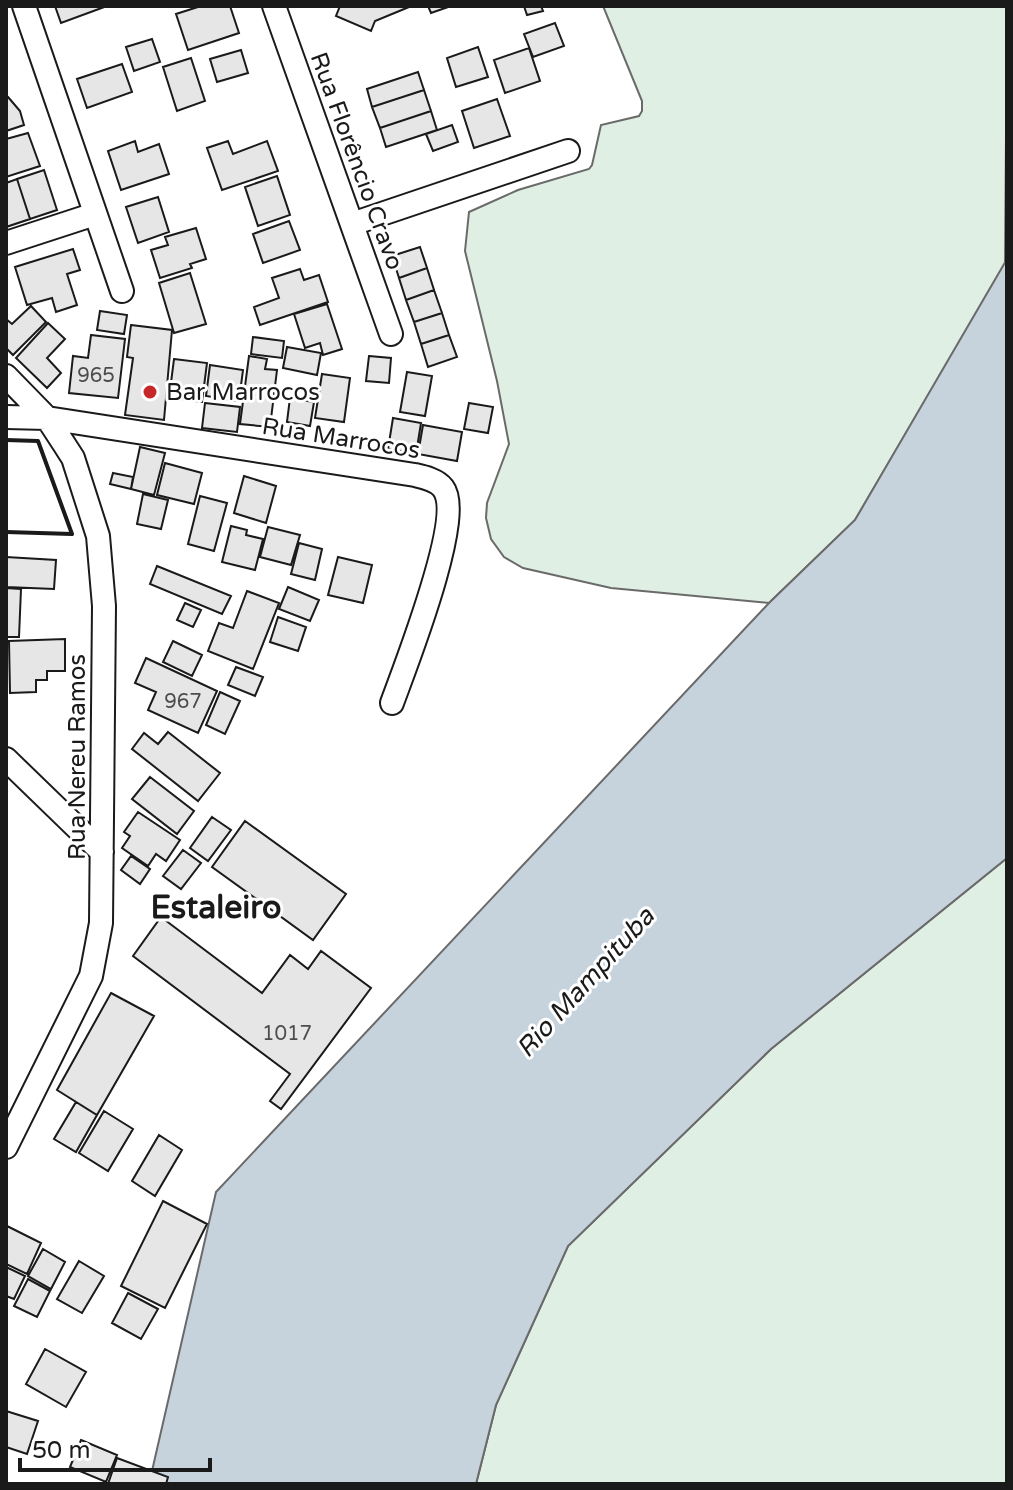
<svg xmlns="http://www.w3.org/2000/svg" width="1013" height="1490" font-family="'Varela Round',sans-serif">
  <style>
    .green { fill: #e0efe3; stroke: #6a6a6a; stroke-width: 2 }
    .water { fill: #c6d2dc; stroke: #6a6a6a; stroke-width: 2 }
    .building { fill: #e6e6e6; stroke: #1a1a1a; stroke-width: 2 }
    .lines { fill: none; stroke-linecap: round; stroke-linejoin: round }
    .minor-casing { stroke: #1a1a1a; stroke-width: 26 }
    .minor { stroke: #fff; stroke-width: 22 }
    .wall { stroke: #1a1a1a; stroke-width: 4 }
    .poi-dot { fill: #c62828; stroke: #fff; stroke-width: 3 }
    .labels { text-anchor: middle; stroke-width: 6; stroke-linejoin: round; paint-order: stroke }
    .number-label { font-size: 20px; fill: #4d4d4d }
    .street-label { font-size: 24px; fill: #1a1a1a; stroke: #fff }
    .poi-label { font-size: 24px; fill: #1a1a1a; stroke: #fff; text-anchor: start }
    .water-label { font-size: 26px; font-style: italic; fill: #1a1a1a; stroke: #fff }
    .district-label { font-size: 32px; font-weight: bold; fill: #1a1a1a; stroke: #fff }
  </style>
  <rect width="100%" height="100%" fill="#fff"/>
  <path class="green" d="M603 6H1007L1005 265 855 520 769 603 611 588 523 568 504 557 491 539 486 518 487 503 509 444 497 381 465 251 469 212 518 190 589 169 592 165 601 125 639 116 642 111V101Z
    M1007 858V1484H476L496 1405 568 1246 771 1049Z"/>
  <path class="water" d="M1007 259V858L771 1049 568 1246 496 1405 476 1484H149L216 1192 769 603 855 520Z"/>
  <path class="building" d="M55 6H107L61 23Z
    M201 6H230L239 33 188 50 176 14Z
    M340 6H409V7L375 21 371 31 336 16Z
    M428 6H451L431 13Z
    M524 6H541L543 11 527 15Z
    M555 23 564 46 533 57 524 34Z
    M152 39 160 62 134 71 126 47Z
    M478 47 488 77 456 87 447 58Z
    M529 48 540 81 505 93 494 60Z
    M241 50 248 73 217 82 210 59Z
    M191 58 205 101 177 111 163 67Z
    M122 64 132 92 87 108 77 79Z
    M418 72 424 90 372 107 367 89Z
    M424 90 431 111 380 128 372 107Z
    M8 97 20 111 24 125 6 131V98Z
    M497 99 510 136 474 148 462 111Z
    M431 111 437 130 386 147 380 128Z
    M452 125 458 142 433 151 426 134Z
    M28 133 40 166 6 177V139Z
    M135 141 138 152 159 144 169 174 121 190 108 151Z
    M228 141 233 154 267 141 278 171 222 190 207 148Z
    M44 170 57 210 30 219 17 179Z
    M277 176 290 215 258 226 245 187Z
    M17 179 30 219 6 227V183Z
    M158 197 169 232 138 243 126 207Z
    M289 221 300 250 263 263 253 234Z
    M196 228 206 259 190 264 192 268 160 278 151 250 168 245 165 237Z
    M420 247 427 268 399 278 392 256Z
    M73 249 80 270 67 274 77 305 56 312 52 298 27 305 15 267Z
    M427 268 434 290 406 300 399 278Z
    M300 269 304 280 319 275 328 302 260 325 254 307 279 298 272 278Z
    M190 273 206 324 174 333 159 283Z
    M434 290 442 313 414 322 406 300Z
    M327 304 342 349 323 355 320 343 305 348 294 314Z
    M31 306 46 322 13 355 6 348V319L12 324Z
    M100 311 127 315 124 334 97 330Z
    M442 313 449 335 421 344 414 322Z
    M48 323 65 339 47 358 61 373 47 388 16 358Z
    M131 325 172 330 164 420 125 415 133 358 127 357Z
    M91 335 125 339 118 398 69 393 73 356 88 358Z
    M449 335 457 357 428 367 421 344Z
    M253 337 284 341 282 358 251 354Z
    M287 347 321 353 317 375 283 368Z
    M249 356 267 359 265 369 277 370 270 427 240 424Z
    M369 356 391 358 389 383 366 381Z
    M174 359 207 363 202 402 169 398Z
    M210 365 243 370 239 401 206 396Z
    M407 372 432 376 425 416 400 412Z
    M322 374 350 378 344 422 315 418Z
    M290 398 314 402 310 426 287 422Z
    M205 403 240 407 237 432 202 428Z
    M469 403 493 407 488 433 464 429Z
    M393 418 421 423 416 454 388 449Z
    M423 425 462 432 457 461 418 454Z
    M140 447 165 453 154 495 131 489Z
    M165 463 202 473 194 504 157 495Z
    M113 473 133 477 131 489 110 484Z
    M244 476 276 486 266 523 234 513Z
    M143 494 168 500 161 529 137 524Z
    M200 496 227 503 214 551 188 544Z
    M231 526 247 530 246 535 263 539 255 570 222 562Z
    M268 527 300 535 291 565 260 557Z
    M299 543 322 549 315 580 291 574Z
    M6 557 56 560 54 589 6 587Z
    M338 557 372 565 363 603 328 595Z
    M157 566 231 596 222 614 150 584Z
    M288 587 319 600 310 621 279 609Z
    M6 588 21 589 19 637H6Z
    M247 591 279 603 253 669 208 651 219 623 233 628Z
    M185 603 201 610 193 627 177 620Z
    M278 617 306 627 298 651 270 642Z
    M65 639V671H47V680H36V692L10 693 9 641Z
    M173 641 202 655 192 676 163 662Z
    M146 658 217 691 198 733 148 710 156 692 135 683Z
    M236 667 263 677 255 696 228 685Z
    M220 692 240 701 225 734 206 725Z
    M168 732 220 773 198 801 132 749 144 733 158 744Z
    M150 777 194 811 177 834 132 799Z
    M138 812 180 840 166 861 156 854 148 866 122 848 130 836 124 832Z
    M212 817 231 830 208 861 190 848Z
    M245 821 346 894 313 940 212 867Z
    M183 850 201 863 181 889 163 876Z
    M131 856 150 869 140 884 121 870Z
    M161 917 262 993 290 955 308 969 321 951 371 988 281 1109 270 1101 290 1074 133 956Z
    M111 993 154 1016 97 1115 57 1090Z
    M76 1102 97 1115 76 1152 54 1139Z
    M104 1111 133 1129 108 1171 79 1153Z
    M159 1135 182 1150 155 1196 132 1181Z
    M163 1201 207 1224 165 1308 121 1286Z
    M7 1226 41 1243 27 1274 6 1264Z
    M43 1249 65 1262 51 1289 28 1276Z
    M79 1261 104 1276 82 1313 57 1299Z
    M6 1267 25 1276 14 1299 6 1296Z
    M28 1279 50 1291 37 1317 14 1306Z
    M128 1293 158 1309 141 1339 112 1323Z
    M45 1349 86 1372 66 1407 26 1384Z
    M6 1411 38 1421 27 1454 6 1447Z
    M81 1440 117 1455 106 1482 70 1467Z
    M117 1458 168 1477 166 1484H108Z"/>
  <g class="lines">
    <g class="minor-casing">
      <path id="minor" d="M24 6 122 291
        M274 6 391 334
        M352 224 568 151
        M6 243 95 214
        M6 376 47 418 64 444 73 458 98 536 104 606 101 923 91 976 6 1147
        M6 417 47 418 415 475C424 477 437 480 443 488 465 516 405 667 392 703
        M6 759 102 852"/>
    </g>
    <use href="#minor" class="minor"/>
    <path class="wall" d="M6 440 38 441 72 534 6 532"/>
  </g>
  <circle class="poi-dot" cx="150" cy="392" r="8"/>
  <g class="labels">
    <g class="number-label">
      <text x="96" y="382">965</text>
      <text x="183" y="708">967</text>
      <text x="287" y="1040">1017</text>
    </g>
    <g class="street-label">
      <text transform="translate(357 161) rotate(70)" y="8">Rua Florêncio Cravo</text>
      <text transform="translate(341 438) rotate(9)" y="8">Rua Marrocos</text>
      <text transform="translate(77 757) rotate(-90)" y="8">Rua Nereu Ramos</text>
    </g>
    <g class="poi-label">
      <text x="166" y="400">Bar Marrocos</text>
    </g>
    <g class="water-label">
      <text transform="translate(585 982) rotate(-48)" y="9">Rio Mampituba</text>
    </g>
    <g class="district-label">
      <text x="216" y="918">Estaleiro</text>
    </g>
  </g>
  <rect width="1013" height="1490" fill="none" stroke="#1a1a1a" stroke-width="16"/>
  <path d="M20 1458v12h190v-12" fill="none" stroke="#1a1a1a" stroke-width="4"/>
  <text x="32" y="1458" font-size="24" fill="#1a1a1a" stroke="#ffffff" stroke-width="6" paint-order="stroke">50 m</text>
</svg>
